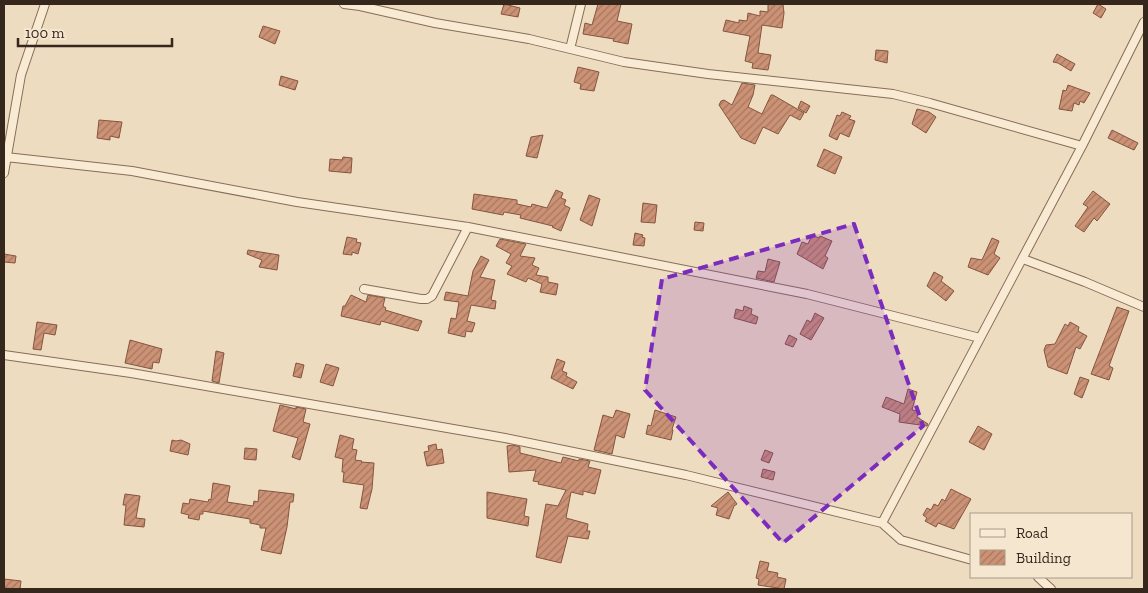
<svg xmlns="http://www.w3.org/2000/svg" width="1148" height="593" font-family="'Zilla Slab',serif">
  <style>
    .building { fill: url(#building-hatch); stroke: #85543e }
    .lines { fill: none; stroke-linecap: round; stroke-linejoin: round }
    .minor-casing { stroke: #866d58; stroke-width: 10 }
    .minor { stroke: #f9ead3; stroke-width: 8 }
    .marked { fill: #7b2cbf; fill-opacity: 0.2; stroke: #7b2cbf; stroke-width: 4; stroke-dasharray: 10 6; stroke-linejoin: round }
  </style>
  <defs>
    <pattern id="building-hatch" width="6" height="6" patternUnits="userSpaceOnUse" patternTransform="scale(1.25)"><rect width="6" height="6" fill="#cc9276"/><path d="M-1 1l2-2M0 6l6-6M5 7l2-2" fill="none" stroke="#a67760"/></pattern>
  </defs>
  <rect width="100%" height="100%" fill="#eedcc0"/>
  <path class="building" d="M504 4 520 8 518 17 501 14Z
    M598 4H621L617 21 632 24 628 44 613 41 614 39 583 34 585 23 592 25Z
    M768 4H783L784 13 782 28 762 25 758 53 771 55 768 70 752 68 753 63 745 61 750 36 723 31 726 20 739 23V20L747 21 748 13 760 16V11L768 12Z
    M1098 4 1106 9 1101 18 1093 13Z
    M263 26 280 31 275 44 259 37Z
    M876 50 888 51 887 63 875 60Z
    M1057 54 1075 64 1071 71 1058 63 1053 62Z
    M578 67 599 72 594 91 580 89 581 84 574 82Z
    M281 76 298 81 295 90 279 85Z
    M742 83 755 85 753 95 748 107 762 114 771 95H773L804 113 800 120 790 115 778 134 763 127 755 144 741 138 719 105 721 101 724 100 732 105Z
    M1068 85 1090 93 1084 103 1080 101 1079 105 1074 103 1072 111 1059 109 1063 90 1066 91Z
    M801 101 810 106 806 113 798 108Z
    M917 109 929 112 936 117 926 133 912 124Z
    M842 112 851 116 849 119 855 121 849 137 840 133 837 140 829 136 837 115 840 116Z
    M99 120 122 122 119 138 110 136V140L97 138Z
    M1112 130 1138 143 1134 150 1108 138Z
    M543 135 537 158 526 156 531 137Z
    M824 149 842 157 835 174 817 166Z
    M343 157 352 158 351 173 329 171 330 159 342 160Z
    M556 190 563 193 561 198 566 200 564 205 570 208 561 231 552 227 553 226 520 218 521 215 504 212 503 215 472 209 474 194 517 200V204L531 207 532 204 547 208Z
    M1093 191 1110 204 1097 221 1094 218 1084 232 1075 226 1088 207 1083 204Z
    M589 195 600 199 592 226 580 220Z
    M643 203 657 205 655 223 641 222Z
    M695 222 704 223 703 231 694 230Z
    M635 233 643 235 642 237 645 238 644 246 633 245Z
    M812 235 819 238 820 236 832 241 825 256 828 258 823 269 797 254 802 242 808 244Z
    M347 237 357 239 356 242 361 243 358 254 352 252V255L343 254Z
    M992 238 999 241 994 254 1000 258 988 275 968 267 971 258 982 260Z
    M500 239 526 244 520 256 535 258 532 265 539 268 536 275 548 277V282L558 284 556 295 540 292 542 284 528 278 526 282 507 274 512 266 506 263 511 254 496 246Z
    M248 250 279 255 277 270 259 267 262 260 247 254Z
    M4 254 16 256 15 263 4 262Z
    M481 256 489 260 480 277 495 280 491 300 496 301 495 309 471 305 467 321 475 323 472 332 466 331 465 337 448 333 451 318 456 319 459 302 444 300 446 292 468 296 473 271Z
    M768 259 780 262 774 282 756 278 758 271 765 272Z
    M934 272 943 277 941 281 954 291 946 301 927 286Z
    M351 295 366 302 368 295 385 298 383 306 386 308 385 310 422 321 418 331 381 321 380 325 341 316 343 306H345Z
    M744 306 752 309 751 314 758 317 756 324 734 318 736 309 743 311Z
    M1117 307 1129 311 1109 366 1113 368 1109 380 1091 374Z
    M815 313 824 318 811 340 800 334 807 320 811 322Z
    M37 322 57 325 55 335 44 333 41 350 33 349Z
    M1070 322 1079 327 1078 331 1087 336 1080 349 1076 347 1067 374 1048 367 1044 350 1046 345 1055 344 1065 324 1068 326Z
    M789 335 797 339 793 347 785 344Z
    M130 340 162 349 159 363 153 362 152 369 125 363Z
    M216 351 224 353 219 383 212 381Z
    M557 359 565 362 562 371 567 373 566 376 577 382 573 389 551 378Z
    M296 363 304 365 301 378 293 376Z
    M326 364 339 368 333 386 320 382Z
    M1080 377 1089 380 1082 398 1074 394Z
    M908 389 917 392 912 410 918 411 917 417 928 424 927 426 899 422 900 414 882 407 886 397 904 404Z
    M280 405 296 409V407L306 409 303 422 310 424 300 460 292 457 298 438 273 431Z
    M616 410 630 414 624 438 616 435 612 454 594 450 603 415 613 418Z
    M655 410 676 417 672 429 673 430 671 440 646 434 648 425 651 426Z
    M978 426 992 434 984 450 969 442Z
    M340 435 354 439 352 449 357 450 355 460 362 461 361 462 374 463 372 489 367 509 360 508 364 485 343 482 344 472H342L343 459 335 457Z
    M172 440 176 441 181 440 190 444 188 455 170 451Z
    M436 444 437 450 442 449 444 463 427 466 424 452 429 451 428 446Z
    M513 445 520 447V453L561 463 563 457 579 461V459L590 461 588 467 601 470 595 494 583 491V495L571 492 566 518 588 524 587 531H590L588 539 568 536 561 563 536 557 546 504 558 506 566 490 538 484 539 482 533 481 536 470 509 472 507 446Z
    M245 448 257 449 256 460 244 459Z
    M765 450 773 453 769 463 761 460Z
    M763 469 775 472 773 480 761 477Z
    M213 483 230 486 227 502 253 506 254 501 258 502 259 490 294 494 293 502H290L287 527 281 554 261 550 266 528H260V525L250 523V519L203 511V514H200L199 520 188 518 189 515 181 513 183 503 189 504 190 499 208 502 209 499 211 500Z
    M951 489 971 499 954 529 938 523 936 527 925 521 927 518 923 515 927 508 931 510 934 504 938 506 942 499 945 501Z
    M487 492 527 499 524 516 529 517 528 526 487 518Z
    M728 492 737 504 734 506 729 519 716 515 718 508 711 506Z
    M125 494 140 496 136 518 145 519 144 527 124 525 126 505H123Z
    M760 561 769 563 767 571 778 573 777 577 786 579 784 589 758 585 759 579 756 578Z
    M4 579 21 581 20 589 4 588Z"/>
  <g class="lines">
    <g class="minor-casing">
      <path id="minor" d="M344 4 360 6 435 23 529 39 624 62 708 74 893 94 930 103 1082 146
        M570 49 581 4
        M6 157 132 171 297 202 468 227 807 294 980 338
        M4 173 21 75 45 4
        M1023 259 1085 282 1144 307
        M364 289 421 299H427L432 296 468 227
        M4 355 131 373 505 438 686 475 882 523 901 540 972 560
        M882 523 1082 146 1144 22
        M1038 577 1051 589"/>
    </g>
    <use href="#minor" class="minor"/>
  </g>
  <path class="marked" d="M854 224 923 426 783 543 645 390 662 279Z"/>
  <rect width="1148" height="593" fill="none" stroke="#36271c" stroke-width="10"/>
  <rect x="970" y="513" width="162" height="65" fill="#f5e7cf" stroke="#a99a87"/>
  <rect x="980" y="529" width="25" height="8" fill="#f9ead3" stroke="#a99a87"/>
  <text x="1016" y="538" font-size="15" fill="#36271c">Road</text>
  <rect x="980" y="550" width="25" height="15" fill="url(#building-hatch)" stroke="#a99a87"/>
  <text x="1016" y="563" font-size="15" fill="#36271c">Building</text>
  <path d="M18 38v8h154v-8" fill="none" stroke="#36271c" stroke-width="2.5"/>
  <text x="25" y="38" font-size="15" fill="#36271c" stroke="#f5e7cf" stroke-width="4" paint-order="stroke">100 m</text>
</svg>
